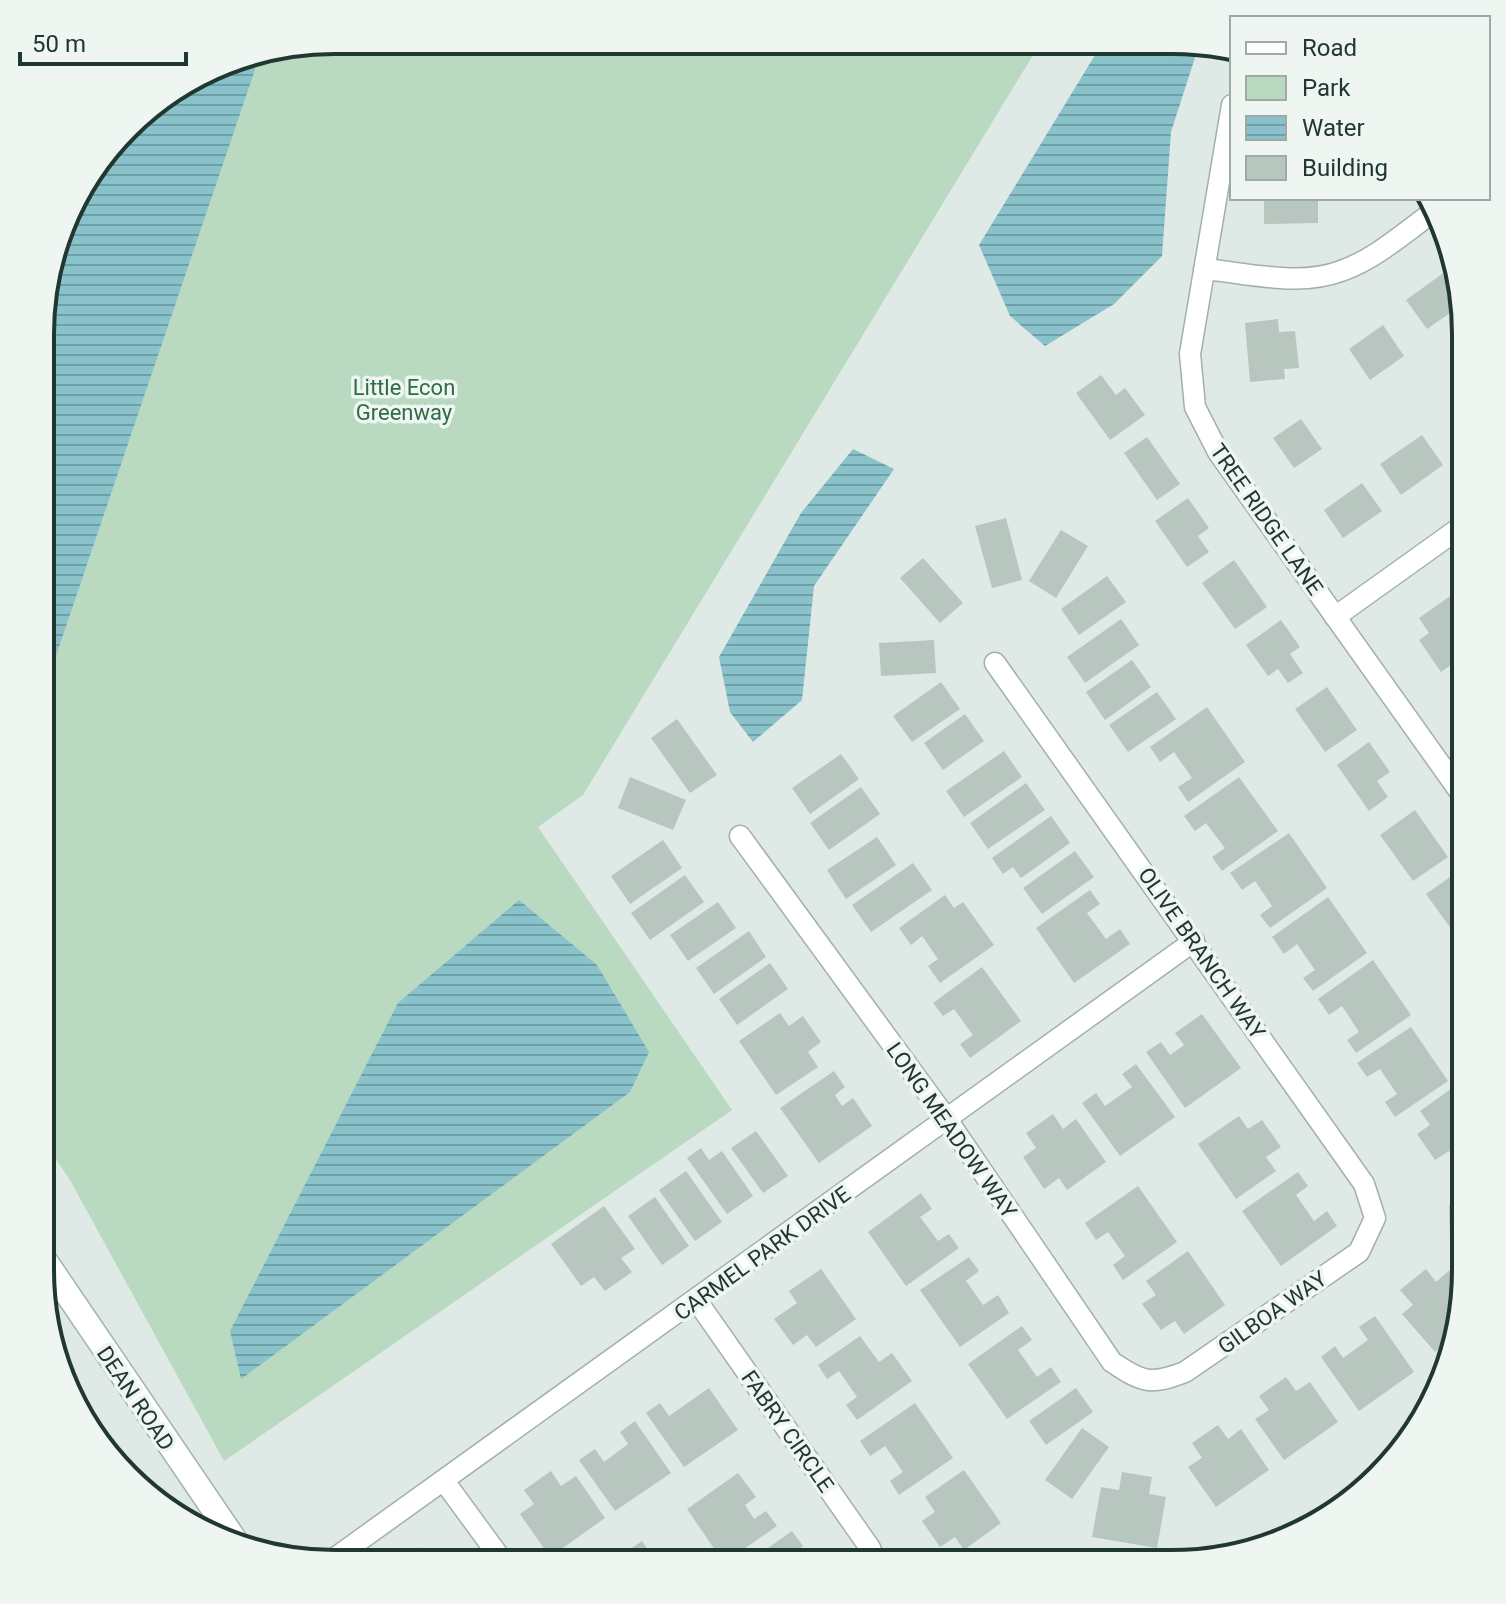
<svg xmlns="http://www.w3.org/2000/svg" width="1506" height="1604" font-family="Roboto,sans-serif">
  <style>
    .green { fill: #b9d9c1 }
    .water { fill: url(#water-rules) }
    .building { fill: #b8c6c0 }
    .lines { fill: none; stroke-linecap: round; stroke-linejoin: round }
    .street-casing { stroke: #a2b0ab; stroke-width: 23 }
    .secondary-casing { stroke: #9fb4ac; stroke-width: 27 }
    .street { stroke: #fff; stroke-width: 20 }
    .secondary { stroke: #fff; stroke-width: 24 }
    .labels { text-anchor: middle; stroke-width: 7; stroke-linejoin: round; paint-order: stroke }
    .park-label { font-size: 22px; fill: #2f6b46; stroke: #eff6f2 }
    .street-label { font-size: 22px; fill: #213831; stroke: #eff6f2 }
    .rim { fill: none; stroke: #213831; stroke-width: 4 }
  </style>
  <defs>
    <pattern id="water-rules" width="6" height="5" patternUnits="userSpaceOnUse" patternTransform="scale(2)"><rect width="6" height="5" fill="#8ac2cb"/><path d="M0 2.5h6" fill="none" stroke="#709fa5"/></pattern>
  </defs>
  <rect width="100%" height="100%" fill="#dfe9e5"/>
  <path class="green" d="M334 40 1041 42 583 795 538 827 732 1110 224 1461 70 1180 41 1137 46 277 80 186 140 113 239 56Z"/>
  <path class="water" d="M1103 42H1200L1171 132 1162 256 1114 304 1045 346 1010 316 979 245Z
    M261 52 44 691 46 277 80 186 140 113 239 56Z
    M853 449 894 469 814 586 802 700 753 742 730 712 719 657 801 513Z
    M519 900 597 965 649 1052 630 1092 241 1379 230 1331 398 1003Z"/>
  <path class="building" d="M1264 198H1318V223L1264 224Z
    M1449 269 1459 283 1463 304 1427 329 1406 300Z
    M1278 319 1279 332 1295 331 1299 368 1284 369 1285 379 1250 382 1245 323Z
    M1383 325 1404 356 1370 380 1349 349Z
    M1101 375 1116 395 1125 388 1145 415 1110 440 1076 393Z
    M1301 419 1322 449 1294 468 1273 438Z
    M1465 420V454L1450 431Z
    M1422 435 1443 465 1401 495 1380 464Z
    M1147 437 1180 484 1157 500 1124 453Z
    M1362 483 1382 511 1343 538 1324 510Z
    M1188 498 1209 528 1198 536 1209 552 1187 567 1155 521Z
    M1006 518 1022 580 992 588 975 526Z
    M1061 530 1088 546 1056 598 1029 581Z
    M923 558 963 603 940 623 900 578Z
    M1234 560 1267 607 1235 629 1202 583Z
    M1107 576 1126 602 1079 635 1061 609Z
    M1453 594 1465 611V655L1441 672 1419 640 1429 633 1419 618Z
    M1121 619 1139 645 1085 683 1067 657Z
    M1281 620 1300 647 1290 654 1303 673 1288 683 1278 669 1268 676 1246 645Z
    M934 640 936 673 881 676 879 643Z
    M1132 660 1151 687 1105 720 1086 692Z
    M1465 676V704L1453 686Z
    M941 682 960 709 912 742 893 716Z
    M1327 687 1357 730 1325 752 1295 709Z
    M1157 692 1176 719 1128 752 1109 725Z
    M1207 707 1245 762 1188 802 1178 787 1192 778 1174 752 1160 762 1150 747Z
    M965 714 984 741 943 770 924 743Z
    M677 719 717 775 690 793 651 738Z
    M1369 742 1390 772 1377 781 1388 797 1369 811 1337 765Z
    M1004 751 1022 777 964 817 946 791Z
    M841 754 859 779 810 814 792 788Z
    M630 777 686 800 673 830 618 808Z
    M1239 777 1278 831 1222 871 1212 857 1225 848 1206 823 1195 831 1184 816Z
    M1026 783 1045 810 988 849 970 823Z
    M861 787 880 814 829 850 810 823Z
    M1415 810 1448 857 1413 881 1380 835Z
    M1051 816 1070 843 1021 878 1013 867 1003 874 992 858Z
    M1289 833 1327 888 1270 928 1260 915 1272 906 1255 881 1242 890 1230 873Z
    M877 837 896 865 846 899 827 870Z
    M663 840 682 868 630 904 611 876Z
    M1075 851 1094 877 1042 914 1023 888Z
    M913 863 932 890 871 932 852 905Z
    M685 875 704 902 650 940 631 913Z
    M1450 877 1461 892 1465 889V935L1459 940 1426 894Z
    M1090 890 1100 904 1087 913 1106 939 1120 929 1130 944 1074 983 1036 928Z
    M945 895 954 908 963 902 994 945 940 983 928 966 938 959 922 936 911 945 899 928Z
    M1328 897 1367 953 1313 991 1303 978 1315 970 1297 944 1284 954 1272 937Z
    M718 902 736 928 688 961 670 935Z
    M749 931 766 957 714 994 696 968Z
    M1373 960 1411 1015 1356 1053 1347 1040 1359 1032 1342 1006 1329 1015 1318 999Z
    M770 963 788 989 737 1025 719 999Z
    M982 967 1021 1021 970 1058 960 1044 973 1035 954 1009 943 1016 933 1003Z
    M780 1013 789 1026 803 1016 821 1042 808 1052 818 1067 776 1095 739 1041Z
    M1202 1014 1241 1068 1185 1108 1146 1052 1161 1042 1170 1055 1184 1045 1175 1033Z
    M1411 1027 1448 1081 1395 1117 1385 1102 1397 1094 1380 1069 1367 1077 1357 1063Z
    M1136 1064 1175 1117 1120 1156 1082 1103 1096 1093 1105 1106 1132 1087 1122 1074Z
    M834 1071 845 1087 835 1095 842 1106 853 1098 872 1126 819 1163 780 1108Z
    M1465 1079V1160L1459 1165 1449 1151 1435 1160 1417 1134 1430 1125 1420 1111Z
    M1053 1114 1063 1129 1076 1119 1106 1162 1067 1190 1059 1178 1044 1189 1023 1157 1036 1148 1026 1133Z
    M1239 1116 1248 1129 1262 1120 1281 1147 1266 1157 1276 1171 1236 1199 1198 1144Z
    M756 1131 788 1176 763 1193 731 1148Z
    M701 1148 709 1160 722 1151 753 1196 727 1214 687 1158Z
    M686 1171 722 1222 695 1241 659 1190Z
    M1298 1172 1308 1186 1296 1195 1314 1221 1327 1211 1337 1226 1281 1266 1242 1211Z
    M1138 1186 1177 1242 1123 1280 1113 1265 1125 1256 1108 1232 1096 1240 1085 1223Z
    M921 1193 932 1209 920 1217 938 1241 949 1234 959 1248 906 1286 868 1232Z
    M655 1197 689 1246 662 1265 628 1216Z
    M1465 1204V1236L1450 1237 1449 1205Z
    M604 1206 635 1249 621 1258 632 1272 605 1291 594 1277 581 1286 551 1244Z
    M1188 1251 1225 1305 1184 1334 1175 1321 1161 1330 1142 1304 1156 1295 1146 1281Z
    M969 1257 979 1271 966 1281 983 1305 998 1295 1009 1313 960 1347 920 1290Z
    M821 1269 856 1319 816 1347 807 1335 793 1345 774 1319 797 1303 789 1291Z
    M1426 1269 1436 1282 1450 1270 1465 1288 1450 1339 1435 1352 1402 1314 1413 1305 1400 1290Z
    M1375 1316 1414 1372 1359 1411 1321 1357 1335 1346 1343 1358 1368 1340 1359 1327Z
    M1022 1326 1032 1340 1018 1350 1037 1377 1051 1367 1061 1382 1007 1419 968 1364Z
    M860 1336 879 1362 892 1353 912 1381 857 1420 846 1405 857 1397 839 1371 827 1379 818 1365Z
    M1286 1377 1296 1391 1310 1382 1338 1422 1284 1460 1255 1419 1269 1410 1259 1396Z
    M709 1388 738 1430 684 1467 646 1413 660 1403 669 1416Z
    M1076 1388 1093 1412 1046 1445 1029 1421Z
    M915 1403 953 1458 899 1495 890 1481 903 1472 885 1446 870 1456 860 1441Z
    M635 1421 671 1473 615 1511 579 1460 595 1449 604 1462 628 1444 620 1432Z
    M1218 1425 1228 1439 1241 1429 1269 1470 1216 1507 1188 1467 1202 1458 1192 1443Z
    M1082 1428 1109 1447 1072 1499 1045 1480Z
    M964 1470 1001 1523 964 1550 955 1537 940 1547 922 1521 935 1512 925 1497Z
    M551 1471 561 1486 576 1476 605 1518 550 1557 520 1514 534 1504 524 1490Z
    M1122 1472 1152 1477 1149 1494 1166 1497 1157 1548 1092 1537 1101 1487 1119 1490Z
    M738 1473 756 1497 745 1505 754 1519 766 1511 777 1526 724 1563 687 1509Z
    M792 1531 803 1546 791 1555 797 1563H747Z
    M642 1541 657 1563H610Z
    M422 1547 434 1563H400Z"/>
  <g class="lines">
    <g class="street-casing">
      <path id="street" d="M1232 105 1190 354 1195 407 1218 452 1465 799
        M1204 269C1248 273 1299 287 1341 271 1376 259 1406 231 1436 210
        M1335 617 1465 524
        M740 836 946 1118 1112 1362C1143 1383 1151 1385 1185 1372L1359 1252 1375 1218 1364 1184 995 663
        M697 1301 870 1548 876 1563
        M444 1481 504 1563
        M328 1563 1194 941"/>
    </g>
    <g class="secondary-casing">
      <path id="secondary" d="M41 1255 234 1539"/>
    </g>
    <use href="#street" class="street"/>
    <use href="#secondary" class="secondary"/>
  </g>
  <g class="labels">
    <g class="park-label">
      <text x="404" y="395">Little Econ<tspan x="404" dy="25">Greenway</tspan></text>
    </g>
    <g class="street-label">
      <text transform="translate(1267 519) rotate(55)" y="8">TREE RIDGE LANE</text>
      <text transform="translate(1202 953) rotate(55)" y="8">OLIVE BRANCH WAY</text>
      <text transform="translate(952 1130) rotate(55)" y="8">LONG MEADOW WAY</text>
      <text transform="translate(762 1253) rotate(-36)" y="8">CARMEL PARK DRIVE</text>
      <text transform="translate(1272 1312) rotate(-35)" y="8">GILBOA WAY</text>
      <text transform="translate(136 1398) rotate(56)" y="8">DEAN ROAD</text>
      <text transform="translate(788 1431) rotate(55)" y="8">FABRY CIRCLE</text>
    </g>
  </g>
  <path d="M0 0H1506V1604H0ZM334 54H1172A280 280 0 0 1 1452 334V1270A280 280 0 0 1 1172 1550H334A280 280 0 0 1 54 1270V334A280 280 0 0 1 334 54Z" fill="#eff6f2" fill-rule="evenodd"/>
  <path class="rim" d="M334 54H1172A280 280 0 0 1 1452 334V1270A280 280 0 0 1 1172 1550H334A280 280 0 0 1 54 1270V334A280 280 0 0 1 334 54Z"/>
  <rect x="1230" y="16" width="260" height="184" fill="#eff6f2" stroke="#9daaa5" stroke-width="2"/>
  <rect x="1246" y="42" width="40" height="12" fill="#ffffff" stroke="#9daaa5" stroke-width="2"/>
  <text x="1302" y="56" font-size="24" fill="#213831">Road</text>
  <rect x="1246" y="76" width="40" height="24" fill="#b9d9c1" stroke="#9daaa5" stroke-width="2"/>
  <text x="1302" y="96" font-size="24" fill="#213831">Park</text>
  <rect x="1246" y="116" width="40" height="24" fill="url(#water-rules)" stroke="#9daaa5" stroke-width="2"/>
  <text x="1302" y="136" font-size="24" fill="#213831">Water</text>
  <rect x="1246" y="156" width="40" height="24" fill="#b8c6c0" stroke="#9daaa5" stroke-width="2"/>
  <text x="1302" y="176" font-size="24" fill="#213831">Building</text>
  <path d="M20 52v12h166v-12" fill="none" stroke="#213831" stroke-width="4"/>
  <text x="32" y="52" font-size="24" fill="#213831" stroke="#eff6f2" stroke-width="6" paint-order="stroke">50 m</text>
</svg>
